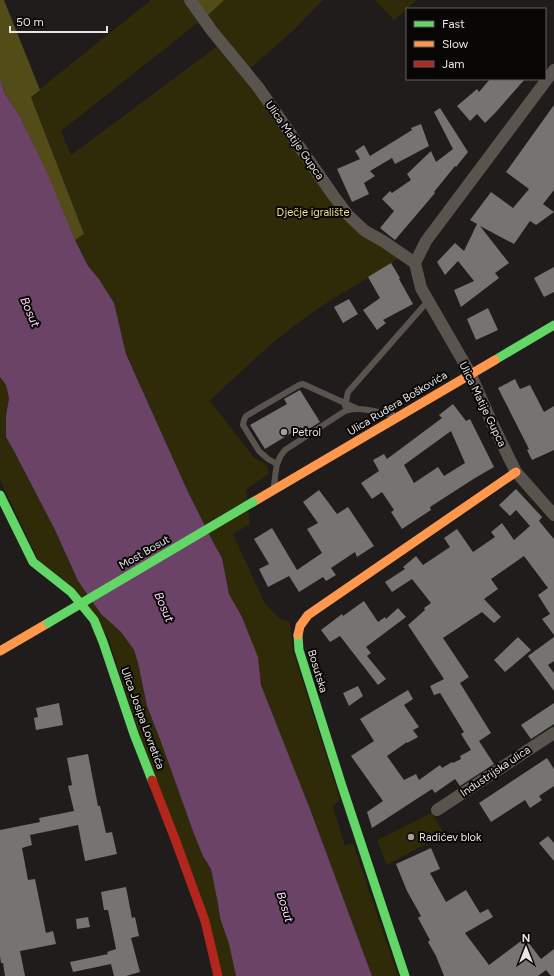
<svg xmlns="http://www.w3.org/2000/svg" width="554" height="976" font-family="Figtree,sans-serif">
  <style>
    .green { fill: #2f2b09 }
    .forest { fill: #544c18 }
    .water { fill: #6a4367 }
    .building { fill: #767373; fill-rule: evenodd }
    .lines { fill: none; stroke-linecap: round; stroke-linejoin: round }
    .lane { stroke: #5a544f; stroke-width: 6 }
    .street { stroke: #5a544f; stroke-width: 12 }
    .fast { stroke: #63d668; stroke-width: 9 }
    .slow { stroke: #ff974d; stroke-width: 9 }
    .jam { stroke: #b3261e; stroke-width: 9 }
    .fast-bridge { stroke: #63d668; stroke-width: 9 }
    .poi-dot { fill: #a29f9e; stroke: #080706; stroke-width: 1.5 }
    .labels { text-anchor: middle; stroke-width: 4; stroke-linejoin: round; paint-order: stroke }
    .street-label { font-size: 11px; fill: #e8e5e4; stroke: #080706 }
    .park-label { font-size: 11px; fill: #ece088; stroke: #080706 }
    .poi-label { font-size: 11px; fill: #e8e5e4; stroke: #080706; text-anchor: start }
    .water-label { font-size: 12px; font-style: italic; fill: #fed5fa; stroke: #080706 }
  </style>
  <rect width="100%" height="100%" fill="#1f1c1b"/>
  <path class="green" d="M151 0H185L200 21 61 131 71 155 219 45 248 81 319 183 400 257C375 275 347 289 322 306 281 333 245 367 210 401L255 459C262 461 268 464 269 473 262 480 253 483 246 490L250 524 233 534 265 604 279 618 290 622 293 651 340 799 333 807 345 846 353 843 398 976H372L310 809 261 685 258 657 242 617 229 594 222 558 214 544 188 492 126 354 114 303 99 279 88 266 75 240 84 234 31 96Z
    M224 0H323L293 31 248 70 206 17Z
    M375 0H417L394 20Z
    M0 377 6 385 9 398 6 416V437L14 451 55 530 78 581 101 614 121 632 134 650 138 663 147 706 161 742 194 834 203 856 211 869 218 904 220 918 229 944 236 976H223L139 733 108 637 39 562 0 480Z
    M432 813 444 834 387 865 377 840Z"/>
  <path class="forest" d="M0 0H4L40 90 31 97 84 234 75 240 19 115 4 92 0 78Z
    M194 0H224L206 17Z"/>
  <path class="water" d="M0 78 4 92 19 115 48 175 75 240 88 266 99 279 114 303 126 354 188 492 214 544 222 558 229 594 242 617 258 657 261 685 310 809 372 976H236L229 944 220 918 218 904 211 869 203 856 194 834 161 742 147 706 138 663 134 650 121 632 101 614 78 581 55 530 14 451 6 437V416L9 398 6 385 0 377Z"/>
  <path class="building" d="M490 79H525L496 112 485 123 477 114 470 121 457 106 477 89 479 92Z
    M554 105V190L543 204 554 212 536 225 530 221 514 244 480 226 509 263 495 273 499 278 461 307 454 290 474 281 458 261 445 275 437 262 455 243 464 251 477 224 470 220 491 192 513 208 529 189 506 172Z
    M440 108 468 152 456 167 455 166 434 192 435 193 395 240 380 228 394 211 382 199 390 191 392 193 411 180 407 174 431 151 436 162 453 149 434 112Z
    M421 124 429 146 395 164 392 158 370 171 375 176 364 183 369 194 352 202 337 169 360 159 355 151 364 145 370 156 412 130 411 128Z
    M391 263 400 278 399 279 413 304 383 320 386 323 377 330 363 310 380 298 368 277Z
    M554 267V292L544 297 534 278Z
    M349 299 358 314 343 323 334 307Z
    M488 308 498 330 476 340 467 319Z
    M515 379 520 389 530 385 544 412 554 406V450L532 460 527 450 529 449 498 388Z
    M300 390 320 422 304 432 301 427 265 449 250 425 287 404 284 399Z
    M453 404 466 421 470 419 494 467 475 478 430 507 431 510 402 529 391 512 394 510 382 492 372 499 361 483 379 471 373 460 384 454 387 459 442 418 439 415ZM451 431 465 463 444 476 438 467 414 483 404 465Z
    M516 489 542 517 539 521 554 539V635L542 619 550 614 538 595 548 588 524 556 491 579 498 589 484 599 501 617 494 623 482 612 443 638 469 677 460 683 491 733 479 741 494 764 460 786 455 779 435 793 432 789 372 828 367 812 383 801 351 756 374 741 360 719 408 690 413 699 404 705 419 727 413 730 418 737 407 743V742L387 756 404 780 416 774 419 780 440 765 442 768 452 762 453 763 461 759 460 756 471 750 461 734 464 732 440 693 434 695 430 686 444 679 408 625 425 610 424 608 431 603 412 579 392 592 385 582 405 569 403 567 416 556 423 565 450 547 444 538 457 529 473 552 495 537 491 532 502 523 514 540 530 526 516 510 510 516 499 505Z
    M319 490 337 514 348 507 374 546 357 557 355 552 331 568 336 575 326 581 323 577 299 592 289 576 268 587 259 569 269 564 254 539 272 528 297 570 322 553 307 529 318 523 303 502Z
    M364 601 378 622 385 617 386 619 398 608 406 617 366 647 371 653 367 656 386 679 378 685 340 636 330 642 321 630 342 614 343 616Z
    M518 637 531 650 505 672 494 660Z
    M554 637V661L548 665 554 673V691L528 656Z
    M358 686 363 696 349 706 343 693Z
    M59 703 63 725 36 730 34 718 38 717 36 708Z
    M554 703V724L531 739 521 725Z
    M88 754 98 806H100L106 833 112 832 117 854 85 861 78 825 30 835 32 845 22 848 28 880 35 879 46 933 53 931 56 944 20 951 25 976H5L3 963H1L0 956V830L40 822 39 818 74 811 68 786 72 785 67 758Z
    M547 758 554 769V786L539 796 542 800 530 808 525 800 491 822 479 803Z
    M548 836 554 843V861L539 843Z
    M431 848 440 869 430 873 446 902 466 890 480 913 488 909 493 917 465 933 489 965 525 938 541 959 554 949V976H551L546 970 538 976H444L436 956 428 942 430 940 418 918 421 916 407 891 396 864Z
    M126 887 132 918 135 917 139 936 131 938 140 972 126 976H114L111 964 73 972 70 962 108 954 107 952 116 949 108 910H104L101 892Z
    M88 917 90 927 77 929 76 919Z"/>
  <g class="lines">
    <path class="lane" d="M345 406 348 392 428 301
      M277 464 268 459 259 451 243 425 244 420 246 416 299 385 303 384 358 409
      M274 486C276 472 275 461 285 450L345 411C360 406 378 412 393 415"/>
    <path class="street" d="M190 0 212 31 258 87 333 195 348 215 365 231 383 241 415 263
      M554 70 426 241 415 263 421 288 470 373 491 421 516 472 554 515
      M437 810 554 733"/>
    <path class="fast" d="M495 360 554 325
      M0 495 33 562 71 592 94 620 103 642 134 734 152 780
      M298 635 299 650 342 786 405 976"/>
    <path class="slow" d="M253 502 495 360
      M298 635 300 626 308 615 516 472
      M0 651 48 623"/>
    <path class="jam" d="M152 780 175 839 205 921 218 976"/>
    <path class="fast-bridge" d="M48 623 253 502"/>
  </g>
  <g class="poi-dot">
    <circle cx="284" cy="432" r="4"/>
    <circle cx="411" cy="837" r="4"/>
  </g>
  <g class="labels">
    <g class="street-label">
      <text transform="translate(295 140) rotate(55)" y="4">Ulica Matije Gupca</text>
      <text transform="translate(397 403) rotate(-31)" y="4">Ulica Ruđera Boškovića</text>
      <text transform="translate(483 404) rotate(64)" y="4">Ulica Matije Gupca</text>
      <text transform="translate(144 552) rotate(-30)" y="4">Most Bosut</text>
      <text transform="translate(318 671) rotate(73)" y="4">Bosutska</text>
      <text transform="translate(143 718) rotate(70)" y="4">Ulica Josipa Lovretića</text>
      <text transform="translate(495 771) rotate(-34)" y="4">Industrijska ulica</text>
    </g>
    <g class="park-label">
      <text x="313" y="216">Dječje igralište</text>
    </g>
    <g class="poi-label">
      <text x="292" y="436">Petrol</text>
      <text x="419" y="841">Radićev blok</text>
    </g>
    <g class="water-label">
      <text transform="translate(30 312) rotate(66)" y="4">Bosut</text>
      <text transform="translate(164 607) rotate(66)" y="4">Bosut</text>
      <text transform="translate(285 907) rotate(72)" y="4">Bosut</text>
    </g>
  </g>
  <rect x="406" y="8" width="140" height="72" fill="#080706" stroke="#62605f"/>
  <rect x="414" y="21" width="20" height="6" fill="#63d668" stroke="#62605f"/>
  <text x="442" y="28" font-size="12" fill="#e8e5e4">Fast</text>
  <rect x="414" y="41" width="20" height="6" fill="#ff974d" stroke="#62605f"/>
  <text x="442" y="48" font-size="12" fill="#e8e5e4">Slow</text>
  <rect x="414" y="61" width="20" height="6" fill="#b3261e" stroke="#62605f"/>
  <text x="442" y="68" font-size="12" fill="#e8e5e4">Jam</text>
  <g transform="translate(526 948)" stroke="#080706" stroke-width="3" paint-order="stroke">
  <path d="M0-3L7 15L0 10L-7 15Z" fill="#e8e5e4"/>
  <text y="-6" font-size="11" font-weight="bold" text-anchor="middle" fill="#e8e5e4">N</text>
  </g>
  <path d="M10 26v6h97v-6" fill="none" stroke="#e8e5e4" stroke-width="2"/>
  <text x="16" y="26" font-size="12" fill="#e8e5e4" stroke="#080706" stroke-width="3" paint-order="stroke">50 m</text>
</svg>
